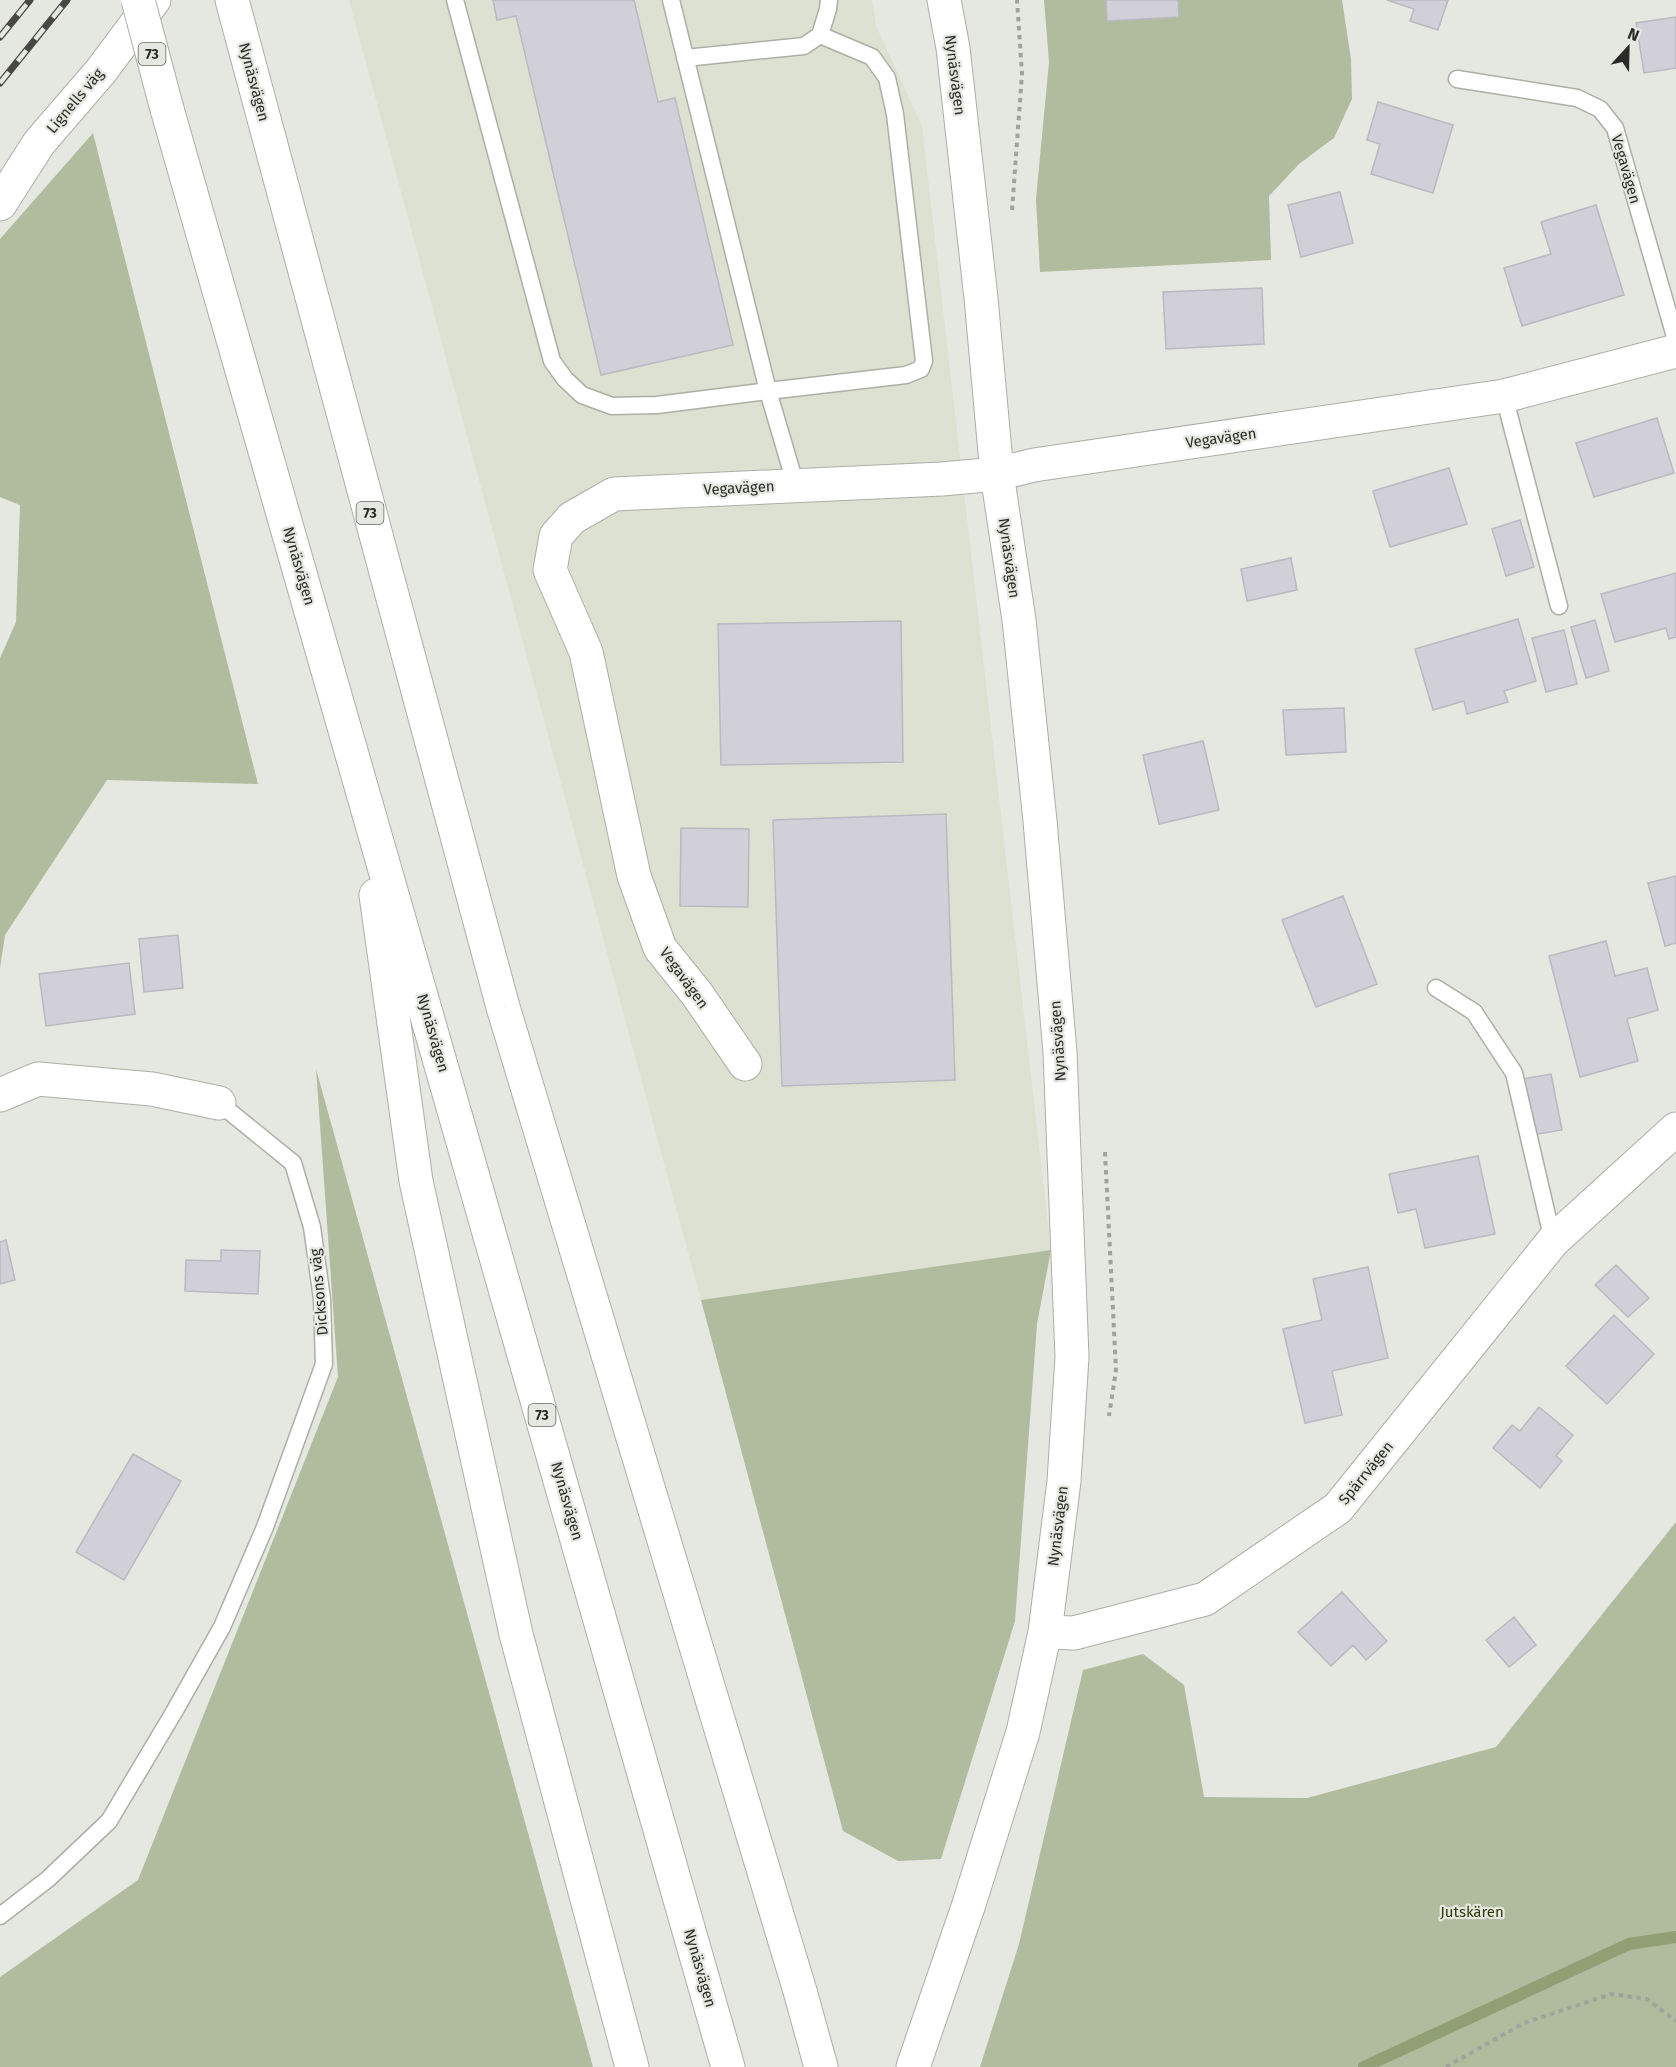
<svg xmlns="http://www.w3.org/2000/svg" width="1676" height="2067" font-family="'Fira Sans',sans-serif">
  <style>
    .built { fill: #dce1d1 }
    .green { fill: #b1bb9e }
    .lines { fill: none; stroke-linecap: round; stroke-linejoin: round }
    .stream { stroke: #919f75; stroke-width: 12 }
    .building { fill: #d1d0d8; stroke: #bab8c1; stroke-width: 1.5 }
    .lane-casing { stroke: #acafa6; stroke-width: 19 }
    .street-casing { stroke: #acafa6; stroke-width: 35 }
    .secondary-casing { stroke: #acafa6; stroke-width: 35 }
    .highway-casing { stroke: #acafa6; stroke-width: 35 }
    .path { stroke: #a0a29c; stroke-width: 4; stroke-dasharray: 4.5 4.5; stroke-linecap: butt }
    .lane { stroke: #fff; stroke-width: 16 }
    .street { stroke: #fff; stroke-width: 33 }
    .secondary { stroke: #fff; stroke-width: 33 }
    .highway { stroke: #fff; stroke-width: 33 }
    .rail-casing { stroke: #484946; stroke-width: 7 }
    .rail { stroke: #e5e8e0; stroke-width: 4.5; stroke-dasharray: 14; stroke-linecap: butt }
    .highway-bridge-casing { stroke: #acafa6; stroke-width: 35; stroke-linecap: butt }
    .highway-bridge { stroke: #fff; stroke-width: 33 }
    .labels { text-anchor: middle; stroke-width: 4.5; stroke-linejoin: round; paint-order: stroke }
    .shield { fill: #e5e8e0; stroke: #62645f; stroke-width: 1.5 }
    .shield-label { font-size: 14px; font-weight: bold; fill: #2a2b28 }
    .street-label { font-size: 15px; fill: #2a2b28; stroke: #e5e8e0 }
    .park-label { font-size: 15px; fill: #2d3907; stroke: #e5e8e0 }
  </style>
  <rect width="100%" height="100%" fill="#e5e8e0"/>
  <path class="built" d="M349 0H872L876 26 922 126 1051 1250 701 1300Z"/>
  <path class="green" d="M1044 0H1342L1351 59 1352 99 1334 138 1299 164 1269 196 1271 260 1040 272 1036 199 1049 62Z
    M93 133 258 784 107 780 5 935 0 968V658L16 622 20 505 0 497V239Z
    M316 1069 593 2067H0V1977L138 1880 338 1377Z
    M1051 1250 1037 1324 1015 1621 941 1859 898 1861 843 1831 701 1300Z
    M1676 1522V2067H980L1019 1944 1083 1670 1143 1654 1184 1685 1204 1797 1307 1798 1496 1747Z"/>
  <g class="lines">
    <path class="stream" d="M1364 2067 1629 1944 1676 1937"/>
  </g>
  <path class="building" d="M493 0H634L658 102 675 98 733 345 601 375 516 16 497 20Z
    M1106 0H1178L1179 17 1107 21Z
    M1387 0H1448L1438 30 1410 21 1414 9Z
    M1676 17V68L1644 73 1636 23Z
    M1378 102 1453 125 1433 193 1371 174 1380 144 1367 140Z
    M1340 192 1353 243 1301 257 1288 205Z
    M1596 205 1624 295 1522 326 1504 268 1551 254 1541 222Z
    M1262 288 1264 344 1166 349 1163 292Z
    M1657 418 1674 473 1594 497 1576 443Z
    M1449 468 1467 524 1390 547 1373 491Z
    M1520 520 1534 567 1506 576 1492 529Z
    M1291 558 1297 590 1247 601 1241 569Z
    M1676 573V637L1669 639 1666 628 1615 642 1601 594Z
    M1518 619 1536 681 1504 691 1508 702 1467 714 1464 701 1433 710 1415 649Z
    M1595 620 1609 671 1586 678 1571 627Z
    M901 621 903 762 721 765 718 624Z
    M1564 630 1577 684 1546 692 1532 638Z
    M1344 708 1346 752 1286 755 1283 710Z
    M1203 741 1219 810 1159 824 1143 755Z
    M946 814 955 1080 782 1086 773 820Z
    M681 828 749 829 748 907 680 906Z
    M1676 876V943L1665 946 1648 883Z
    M1343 896 1377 984 1316 1007 1282 920Z
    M178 935 183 988 144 992 139 939Z
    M1606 941 1615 976 1647 968 1658 1010 1627 1019 1638 1061 1580 1077 1549 956Z
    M129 963 135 1014 46 1026 39 974Z
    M1551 1074 1562 1130 1533 1135 1522 1079Z
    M1478 1156 1495 1234 1425 1248 1416 1209 1398 1213 1389 1174Z
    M6 1240 15 1280 0 1284V1242Z
    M221 1250 260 1251 258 1294 185 1291 186 1260 221 1261Z
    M1616 1265 1649 1298 1628 1317 1595 1285Z
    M1368 1267 1388 1358 1332 1371 1342 1415 1305 1423 1283 1329 1322 1320 1313 1279Z
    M1614 1315 1654 1354 1607 1404 1566 1366Z
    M1539 1407 1573 1435 1556 1456 1562 1461 1540 1488 1493 1448 1512 1425 1520 1431Z
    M133 1454 181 1481 124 1580 76 1552Z
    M1342 1592 1387 1641 1366 1660 1353 1645 1331 1666 1298 1632Z
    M1514 1617 1536 1645 1509 1667 1486 1640Z"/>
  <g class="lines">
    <g class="lane-casing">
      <path id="lane" d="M455 0 552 361 565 379 582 395 612 406 657 405 768 391 796 486
        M671 0 768 391 906 375 921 369 924 361 895 114 887 78 872 57 820 35
        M685 58 804 46 820 35 828 9 829 0
        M1457 79 1577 98 1600 109 1615 128 1676 340
        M1504 396 1559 606
        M1436 988 1474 1012 1514 1073 1553 1241
        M0 1916 48 1879 109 1821 174 1712 222 1627 265 1527 324 1364 322 1299 312 1227 293 1163 219 1103"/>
    </g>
    <g class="street-casing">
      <path id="street" d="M0 204 39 143 101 71 154 0
        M745 1064 697 994 660 948 634 876 586 652 550 570 556 536 572 518 614 494 942 479 997 474 1034 465 1504 396 1676 351
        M0 1095 38 1079 152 1089 219 1103
        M1045 1632 1074 1633 1205 1599 1338 1508 1553 1241 1676 1129"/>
    </g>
    <g class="secondary-casing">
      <path id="secondary" d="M913 2067 969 1904 1023 1732 1045 1632 1064 1481 1072 1357 1060 1052 1040 821 1019 620 997 474 981 298 953 48 944 0"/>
    </g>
    <g class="highway-casing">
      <path id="highway" d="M232 0 503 1007 800 1991 821 2067
        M167 109 728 2067
        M376 895 416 1181 516 1634 632 2067"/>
    </g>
    <path class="path" d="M1012 210 1022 74 1017 0
      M1105 1152 1116 1370 1109 1416
      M1446 2067 1524 2023 1611 1994 1647 1999 1676 2021"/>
    <use href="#lane" class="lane"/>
    <use href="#street" class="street"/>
    <use href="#secondary" class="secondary"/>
    <use href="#highway" class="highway"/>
    <g class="rail-casing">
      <path id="rail" d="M0 37 30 0
        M0 83 67 0"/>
    </g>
    <use href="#rail" class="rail"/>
    <g class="highway-bridge-casing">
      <path id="highway-bridge" d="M138 0 167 109"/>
    </g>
    <use href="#highway-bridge" class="highway-bridge"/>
  </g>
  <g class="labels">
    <g class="shield">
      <rect x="138.5" y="43" width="27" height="22" rx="4.5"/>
      <rect x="356.5" y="502" width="27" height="22" rx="4.5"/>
      <rect x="528.5" y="1404" width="27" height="22" rx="4.5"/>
    </g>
    <g class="shield-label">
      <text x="152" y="59">73</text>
      <text x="370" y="518">73</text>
      <text x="542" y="1420">73</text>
    </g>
    <g class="street-label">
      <text transform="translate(955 75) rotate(83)" y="5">Nynäsvägen</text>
      <text transform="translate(254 82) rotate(75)" y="5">Nynäsvägen</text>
      <text transform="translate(75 101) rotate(-50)" y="5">Lignells väg</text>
      <text transform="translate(1626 169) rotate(74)" y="5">Vegavägen</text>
      <text transform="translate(1221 438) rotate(-8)" y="5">Vegavägen</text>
      <text transform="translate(739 488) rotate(-3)" y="5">Vegavägen</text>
      <text transform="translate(1009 558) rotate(82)" y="5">Nynäsvägen</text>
      <text transform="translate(299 566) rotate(74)" y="5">Nynäsvägen</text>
      <text transform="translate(684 978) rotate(54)" y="5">Vegavägen</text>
      <text transform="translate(433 1033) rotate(74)" y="5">Nynäsvägen</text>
      <text transform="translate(1058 1041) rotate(-94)" y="5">Nynäsvägen</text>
      <text transform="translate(319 1292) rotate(-95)" y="5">Dicksons väg</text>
      <text transform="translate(1366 1473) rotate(-51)" y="5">Spärrvägen</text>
      <text transform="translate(567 1501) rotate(74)" y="5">Nynäsvägen</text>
      <text transform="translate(1058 1526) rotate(-83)" y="5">Nynäsvägen</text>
      <text transform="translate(700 1968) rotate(74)" y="5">Nynäsvägen</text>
    </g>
    <g class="park-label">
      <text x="1472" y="1917">Jutskären</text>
    </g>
  </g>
  <g transform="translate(1628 48) rotate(22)" stroke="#e5e8e0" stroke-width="4.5" paint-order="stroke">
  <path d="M0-4.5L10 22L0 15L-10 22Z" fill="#2a2b28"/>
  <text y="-9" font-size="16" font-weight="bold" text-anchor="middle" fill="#2a2b28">N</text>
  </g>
</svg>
